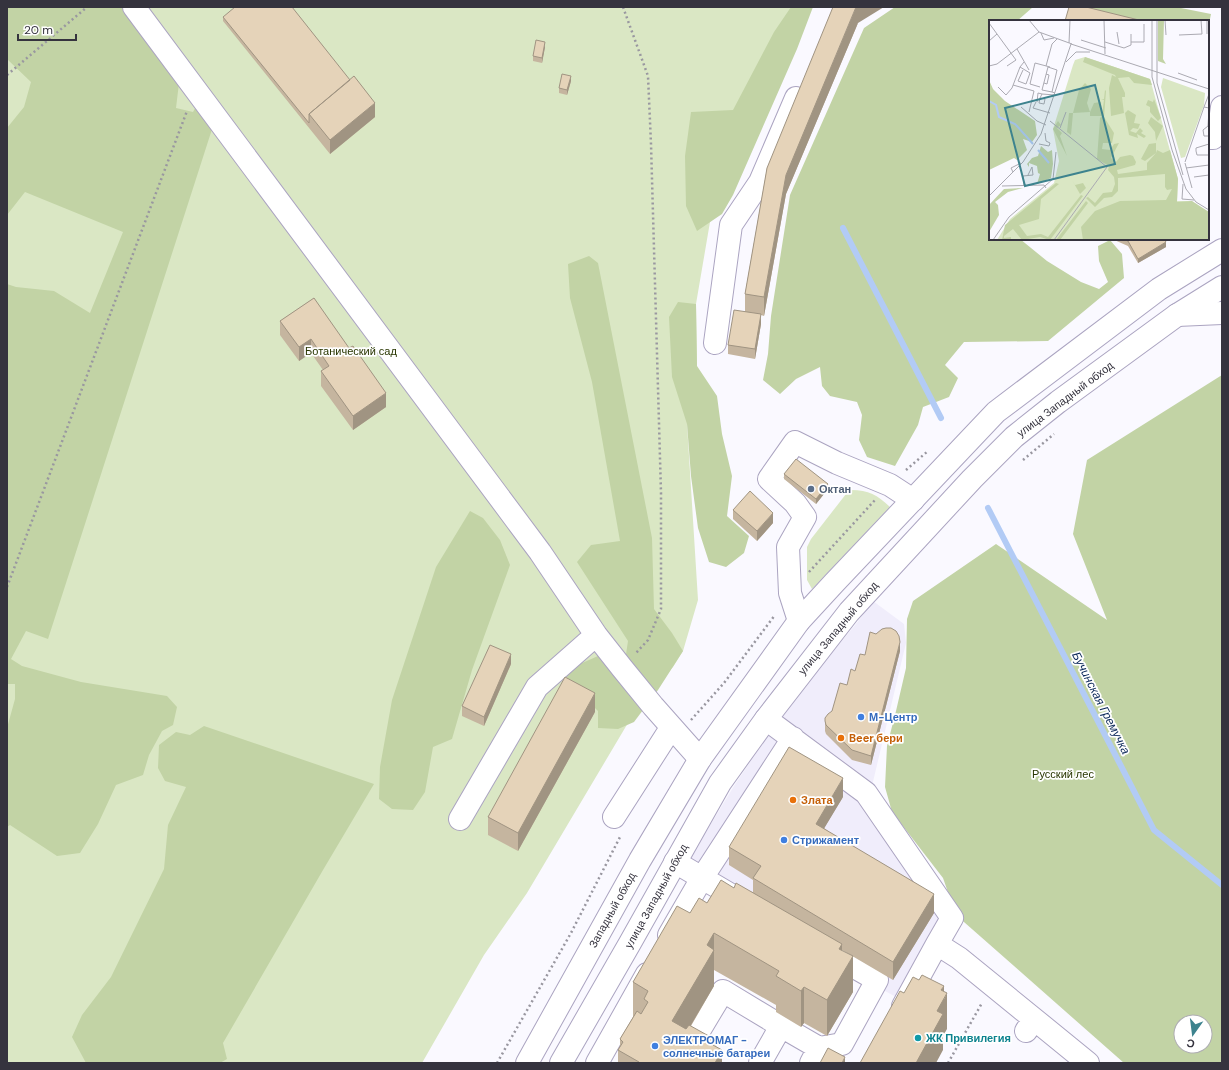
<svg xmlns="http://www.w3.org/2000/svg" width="1229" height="1070" font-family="'DM Sans',sans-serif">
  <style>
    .built { fill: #f0edfb }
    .green { fill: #dae7c4 }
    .forest { fill: #c2d3a5; fill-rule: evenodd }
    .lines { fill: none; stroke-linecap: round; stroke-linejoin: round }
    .stream { stroke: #b2cbf5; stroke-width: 6 }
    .minor-casing { stroke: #aba4c1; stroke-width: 24 }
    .major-casing { stroke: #aba4c1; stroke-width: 24 }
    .path { stroke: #9997a0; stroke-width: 2.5; stroke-dasharray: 2 3; stroke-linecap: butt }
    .minor { stroke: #fff; stroke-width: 22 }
    .major { stroke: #fff; stroke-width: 22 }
    .wall { fill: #c5b59f }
    .shaded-wall { fill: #a09482 }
    .building { fill: #e5d3b9; stroke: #a09482 }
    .service-dot { fill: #5c6f8a; stroke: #fff; stroke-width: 1.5 }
    .shop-dot { fill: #3f7fe0; stroke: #fff; stroke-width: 1.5 }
    .food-dot { fill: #e8710a; stroke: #fff; stroke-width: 1.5 }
    .culture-dot { fill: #0f9aa8; stroke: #fff; stroke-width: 1.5 }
    .labels { text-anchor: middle; stroke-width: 3.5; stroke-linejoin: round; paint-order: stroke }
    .park-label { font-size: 11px; fill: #283600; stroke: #fff }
    .street-label { font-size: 11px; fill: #35333e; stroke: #fff }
    .service-label { font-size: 11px; font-weight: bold; fill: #4e5e75; stroke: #fff; text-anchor: start }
    .shop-label { font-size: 11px; font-weight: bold; fill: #366cbe; stroke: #fff; text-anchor: start }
    .food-label { font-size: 11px; font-weight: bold; fill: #c56008; stroke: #fff; text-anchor: start }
    .culture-label { font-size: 11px; font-weight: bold; fill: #0d838f; stroke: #fff; text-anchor: start }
    .water-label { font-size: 12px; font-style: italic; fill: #0a2758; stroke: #fff }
    .inset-river { fill: none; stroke: #b2cbf5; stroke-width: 2 }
    .inset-road { fill: none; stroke: #abaab2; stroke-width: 1 }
    .view { fill: #3d838e; fill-opacity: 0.15; stroke: #3d838e; stroke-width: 2 }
    .inset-edge { fill: none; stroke: #35333e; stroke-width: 2 }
  </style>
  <rect width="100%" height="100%" fill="#faf9ff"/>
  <path class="built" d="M873 601 904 624 906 643 867 807 940 916 896 997 678 878 734 786 789 704 856 624Z"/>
  <path class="green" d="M7 7H805L745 134 710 222 696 304 697 366 687 424 698 600 683 651 673 667 644 696 527 893 484 955 422 1063H7Z
    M851 490C869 490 877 495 890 507L812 589 807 580V547L811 539 846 494Z"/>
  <path class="forest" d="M7 7H100L101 8 103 7H124L179 83 176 108 193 112 199 101 214 123 48 639 26 631 11 659 22 666 81 682 167 696 177 707 173 725 162 731 149 755 143 775 116 785 98 824 80 853 57 856 10 825 7 827V728L15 699V684H7V284L16 287 54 291 90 313 123 232 25 192 7 215V128L24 107 31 82 7 59Z
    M791 7H813L797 49 733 195 722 214 697 231 686 206 685 156 691 112 733 110 774 32Z
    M895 7H1033L1017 21H990V239H1020L1047 261 1081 282 1099 289 1108 282 1099 261 1098 246 1110 240 1122 254 1124 278 1048 341 964 342 945 365 958 378 949 397 923 407 918 425 895 466 867 457 859 440 862 415 857 402 830 396 822 386 820 367 796 379 780 394 763 380 768 354 771 316 790 195 864 28Z
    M1090 7H1176L1211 14 1208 29V21H1110L1089 16Z
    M589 256 598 263 652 538 654 609 672 633 683 651 658 690 634 722 618 729 598 728V711L587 700 562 672 598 656 625 661 628 641 577 562 591 545 620 541 592 382 570 298 568 264Z
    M678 302 696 304 697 366 717 396 722 434 732 476 727 516 749 536 744 553 726 567 709 562 698 528 691 476 687 424 672 377 669 317Z
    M1222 375V1063H1124L956 915 943 878 892 812 885 787 887 746 896 711 906 668 907 619 913 601 996 544 1107 620 1073 534 1087 460ZM1181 1022H1205V1046H1181Z
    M470 511 483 518 500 540 510 565 472 670 452 739 433 747 425 792 413 810 392 809 379 799 380 767 392 700 436 567Z
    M204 726 374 784 323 870 223 1043 227 1059 220 1063H86L72 1037 82 1015 111 977 164 869 168 825 186 787 165 781 158 768 159 745 176 732 190 735Z"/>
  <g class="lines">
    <path class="stream" d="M843 228 941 418
      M988 508 1154 830 1222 885"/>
    <g class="minor-casing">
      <path id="minor" d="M134 7 540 552 596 635 622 668 653 706 700 759
        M1208 138H1213L1220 121 1222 107
        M1177 315 1222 313
        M715 343 731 225 760 182 796 98
        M799 621 790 593 788 547 805 517 795 503 769 479 795 442 837 463 890 485 913 500
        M766 719 866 793 952 918 937 944 959 958 1034 1019 1026 1031
        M614 817 671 728
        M460 819 537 687 596 635
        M675 862 743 902
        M669 935 702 878 793 738
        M903 1006 937 944
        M1034 1019 1088 1063
        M781 1026 819 1048 811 1063
        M819 1048 842 1044 877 980 828 952
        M597 1063 647 974
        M708 1063 687 1051 723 991 781 1026 760 1063"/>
    </g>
    <g class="major-casing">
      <path id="major" d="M527 1063 640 860 700 759 799 621 834 583 996 412 1159 289 1222 250
        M561 1063 630 943 720 783 766 719 849 612 972 479 1014 437 1058 402 1177 315 1222 287"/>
    </g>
    <path class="path" d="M623 7 648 76 651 144 661 493V609L648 640 636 653
      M7 75 87 7
      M1023 460 1054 434
      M906 470 928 451
      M809 572 875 500
      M7 587 187 111
      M691 720 724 683 775 615
      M497 1063 571 933 620 837
      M948 1063 982 1003"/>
    <use href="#minor" class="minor"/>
    <use href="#major" class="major"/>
  </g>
  <path class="wall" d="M223 17 375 117 330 154 223 21Z
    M858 23 786 194 764 316 761 315V324L755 359 728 354V345L745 312V294L767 168Z
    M545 47 542 63 533 61V56Z
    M571 81 567 95 559 93V88Z
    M1112 239H1164L1166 247 1138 263 1128 246Z
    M314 298 386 407 353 430 321 386V371L323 370 311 353 299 361 280 335V321Z
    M784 474 828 489 816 504 784 479Z
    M733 510 773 523 757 541 733 519Z
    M900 651 871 765 852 760 826 734 825 731V721L832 711 865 655Z
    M511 664 484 726 462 716V706Z
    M595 712 518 851 488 835V817Z
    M843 797 824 828 934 913 893 980 842 950 853 992 827 1036 804 1023 801 1027 776 1012V1005L714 970V986L691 1026 716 1046 722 1063H618V1050L620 1048V1039L633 1017V982L690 913 734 888 753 892V880L729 865V847Z"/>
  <path class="shaded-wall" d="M856 7H884L858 23 786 194 764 316V297L786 175Z
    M545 42V47L542 63V58Z
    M571 76V81L567 95V90Z
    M375 103V117L330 154V140Z
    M1166 242V247L1138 263V259Z
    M761 314V324L755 359V349Z
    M311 339V353L299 361V347Z
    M386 393V407L353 430V416Z
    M828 484V489L816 504V499Z
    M773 513V523L757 541V531Z
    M900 642V651L871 765V756Z
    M511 654V664L484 726V717Z
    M595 693V712L518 851V833Z
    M843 778V797L816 842V824Z
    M934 894V913L893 980V962Z
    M714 933V986L672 1057V1021L707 945Z
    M842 944V974L853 956V992L827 1036V1000L839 949Z
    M944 986V999L947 993V1029L943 1036V1050L936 1063H916L937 1011 941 990Z
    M804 987V1023L801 1027V991Z
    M716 1040V1061L722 1050V1063H713V1045Z
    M845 1057V1063H842Z"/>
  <path class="building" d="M235 7H292L350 80 309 114V123L223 17Z
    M833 7H856L786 175 764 297 745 294 767 168Z
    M1069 7H1086L1143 21H1065Z
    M536 40 545 42 542 58 533 56Z
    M562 74 571 76 567 90 559 88Z
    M354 76 375 103 330 140 309 114Z
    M1122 239H1164L1166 242 1138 259 1128 241Z
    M314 298 349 348 353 346 386 393 353 416 321 371 329 366 311 339 299 347 280 321Z
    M734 310 761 314 755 349 728 345Z
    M796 459 828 484 816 499 784 474Z
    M750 491 773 513 757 531 733 510Z
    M886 628H891L896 631 899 636 900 642 871 756 852 750 826 725 825 721V718L828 714 832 711 840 683 847 685 851 669 855 671 860 654 865 655 870 632 876 634 882 629Z
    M490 645 511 654 484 717 462 706Z
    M565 677 595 693 518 833 488 817Z
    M789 747 843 778 816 824 934 894 893 962 753 878 761 866 729 847Z
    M721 880 734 888 736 883 842 944 839 949 853 956 827 1000 804 987 801 991 776 976 779 971 714 933 707 945 714 950 672 1021 686 1029 689 1025 716 1040 713 1045 722 1050 715 1063H639V1062L618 1050 623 1042 620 1039 637 1011 641 1014 648 1002 644 999 648 991 633 982 677 906 690 913 699 898 707 903Z
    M922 975 944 986 941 990 947 993 937 1011 943 1014 916 1063H860L900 991 904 993 913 977 919 980Z
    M828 1048 845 1057 842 1063H820Z"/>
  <circle class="service-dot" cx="811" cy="489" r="4"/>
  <g class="shop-dot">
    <circle cx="861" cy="717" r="4"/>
    <circle cx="784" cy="840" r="4"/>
    <circle cx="655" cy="1046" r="4"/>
  </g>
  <g class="food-dot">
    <circle cx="841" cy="738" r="4"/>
    <circle cx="793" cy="800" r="4"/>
  </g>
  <circle class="culture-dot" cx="918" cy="1038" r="4"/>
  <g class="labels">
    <g class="park-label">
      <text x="351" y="355">Ботанический сад</text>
      <text x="1063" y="778">Русский лес</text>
    </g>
    <g class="street-label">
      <text transform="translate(1065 399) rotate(-37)" y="4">улица Западный обход</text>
      <text transform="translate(838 628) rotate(-50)" y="4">улица Западный обход</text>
      <text transform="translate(656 896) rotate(-61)" y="4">улица Западный обход</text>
      <text transform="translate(612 910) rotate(-61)" y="4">Западный обход</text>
    </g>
    <g class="service-label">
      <text x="819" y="493">Октан</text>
    </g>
    <g class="shop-label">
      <text x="869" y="721">М-Центр</text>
      <text x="792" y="844">Стрижамент</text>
      <text x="663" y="1044">ЭЛЕКТРОМАГ -<tspan x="663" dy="13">солнечные батареи</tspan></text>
    </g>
    <g class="food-label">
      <text x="849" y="742">Beer бери</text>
      <text x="801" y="804">Злата</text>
    </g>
    <g class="culture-label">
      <text x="926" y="1042">ЖК Привилегия</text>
    </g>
    <g class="water-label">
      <text transform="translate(1101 703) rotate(63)" y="4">Бучинская Гремучка</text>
    </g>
  </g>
  <g transform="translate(989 20)">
    <rect width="220" height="220" fill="#faf9ff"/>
    <path d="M96 37 161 59 189 159 188 181H203L220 220H8L21 199 65 163 70 141 64 109 84 45 86 40ZM174 58 216 73 215 85 196 137 192 138 172 67Z" fill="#dae7c4"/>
    <path d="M169 0H175L174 39 177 44 169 41ZM96 37 161 59 163 65 145 63 140 57 129 58 136 73V77H133L135 93 122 96 120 68 123 55 127 57 126 55 94 42ZM0 60 4 69 16 81 46 101 48 115 43 122 34 119 38 130 28 140 25 138 0 150ZM96 63 102 69 98 83 101 92 105 83 112 82 113 94 115 80 112 79H115L116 70 117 71 115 97 125 113 123 123H114L113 129 121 130 125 124 130 123 122 138 127 142 131 137 141 135 144 136 147 142 146 145 128 150 129 154 158 150V143L167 133 156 141 152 139 160 124 167 123V133L168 130 174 133 181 130 189 159 188 182 203 181 220 192V220H94L92 207 106 191 131 181 177 180 183 169 178 170 176 167V154L129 158V171L123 177 115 178 106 187 97 178 99 177 106 183 114 173 123 172 126 164 125 157 119 150 120 146 108 139 111 98 113 96H101V92L84 93 82 115 78 112 80 93H84L90 70ZM165 79 172 98 169 101 161 92V87L157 85 159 80 164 82ZM139 90 147 95 145 103 151 104 149 109 144 108 141 111 147 113 151 108 154 111 152 113 157 116 155 118 148 114 149 118 140 115 136 93ZM162 97 174 106 167 121 166 112 159 103ZM69 101 72 105 68 108 73 113 71 116 78 136 64 109ZM52 126 59 132 63 130 64 144 62 158 48 164 51 154 49 153 48 146 40 143V147L38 144 43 138 49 136ZM83 160 86 165 94 163 97 168 91 174ZM67 163 70 164 52 179 50 199 30 205 38 216 52 214 59 217 92 175 94 176 61 220 51 217 33 220 24 209 15 216V218L22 217V220H13L16 205ZM34 168 19 172 6 182 9 185 10 195 0 212V185L15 169ZM97 181 99 183 71 220H67Z" fill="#c2d3a5"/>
    <path class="inset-river" d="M0 81 7 85 10 97 26 104 44 124M49 130 60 143"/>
    <path class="inset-road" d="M40 0 50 12 83 24M115 0 116 34M163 0V57L183 130 197 169 207 182 220 190M168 0V63L194 155M176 0 177 15M218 0V14M0 3 8 14M128 12 130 24M52 13 55 20 65 18M190 15 213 14 212 0M92 20 117 28M0 21 8 14 27 40 18 46M116 22 135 28 142 25V14M142 22H155V4M80 23 81 0M28 29 40 50M77 42 87 32H101M0 46 8 44 50 12M57 46 63 24 68 19M34 50 29 61 37 64 41 53 31 47 35 42M189 53 208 60M55 63 58 64 60 55 57 54M24 65 45 71 40 92M9 67 17 75 23 68 31 47M51 67 41 64 46 43 61 47M63 72 68 50 59 47 53 70 63 72 66 73M220 74 215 87 220 88M51 78 56 79 55 84 50 83 51 78 53 74 66 75M47 82 44 88 61 93M48 82 49 73 53 74M32 87 48 101 57 105M220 90 219 106 214 110 215 116H220M61 101 118 147 65 220M71 108 77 92M50 124 60 126 61 123 57 121 56 113M207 131V128L220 124M207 131 208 135H220M196 142 215 87M196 143 203 168M197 148 220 145M24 152 22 148 32 143M205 157 220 155M194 164 193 179 205 180M13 166 55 165 57 168M35 166 34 156 44 155 43 147 39 155M0 176 34 142 52 114 82 24 220 69M4 220 20 197 64 159 67 132"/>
    <path class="view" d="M106 65 126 144 36 166 16 88Z"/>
    <rect width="220" height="220" class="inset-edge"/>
  </g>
  <rect width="1229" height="1070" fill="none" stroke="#35333e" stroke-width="16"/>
  <g transform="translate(1193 1034) rotate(194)"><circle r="19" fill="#ffffff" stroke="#aeadb2"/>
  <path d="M0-3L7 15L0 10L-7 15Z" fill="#3d838e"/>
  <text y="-6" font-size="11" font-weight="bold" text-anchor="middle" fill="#35333e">С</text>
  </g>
  <path d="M18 34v6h58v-6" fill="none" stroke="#35333e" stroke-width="2"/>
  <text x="24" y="34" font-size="12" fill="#35333e" stroke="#ffffff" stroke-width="3" paint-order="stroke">20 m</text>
</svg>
